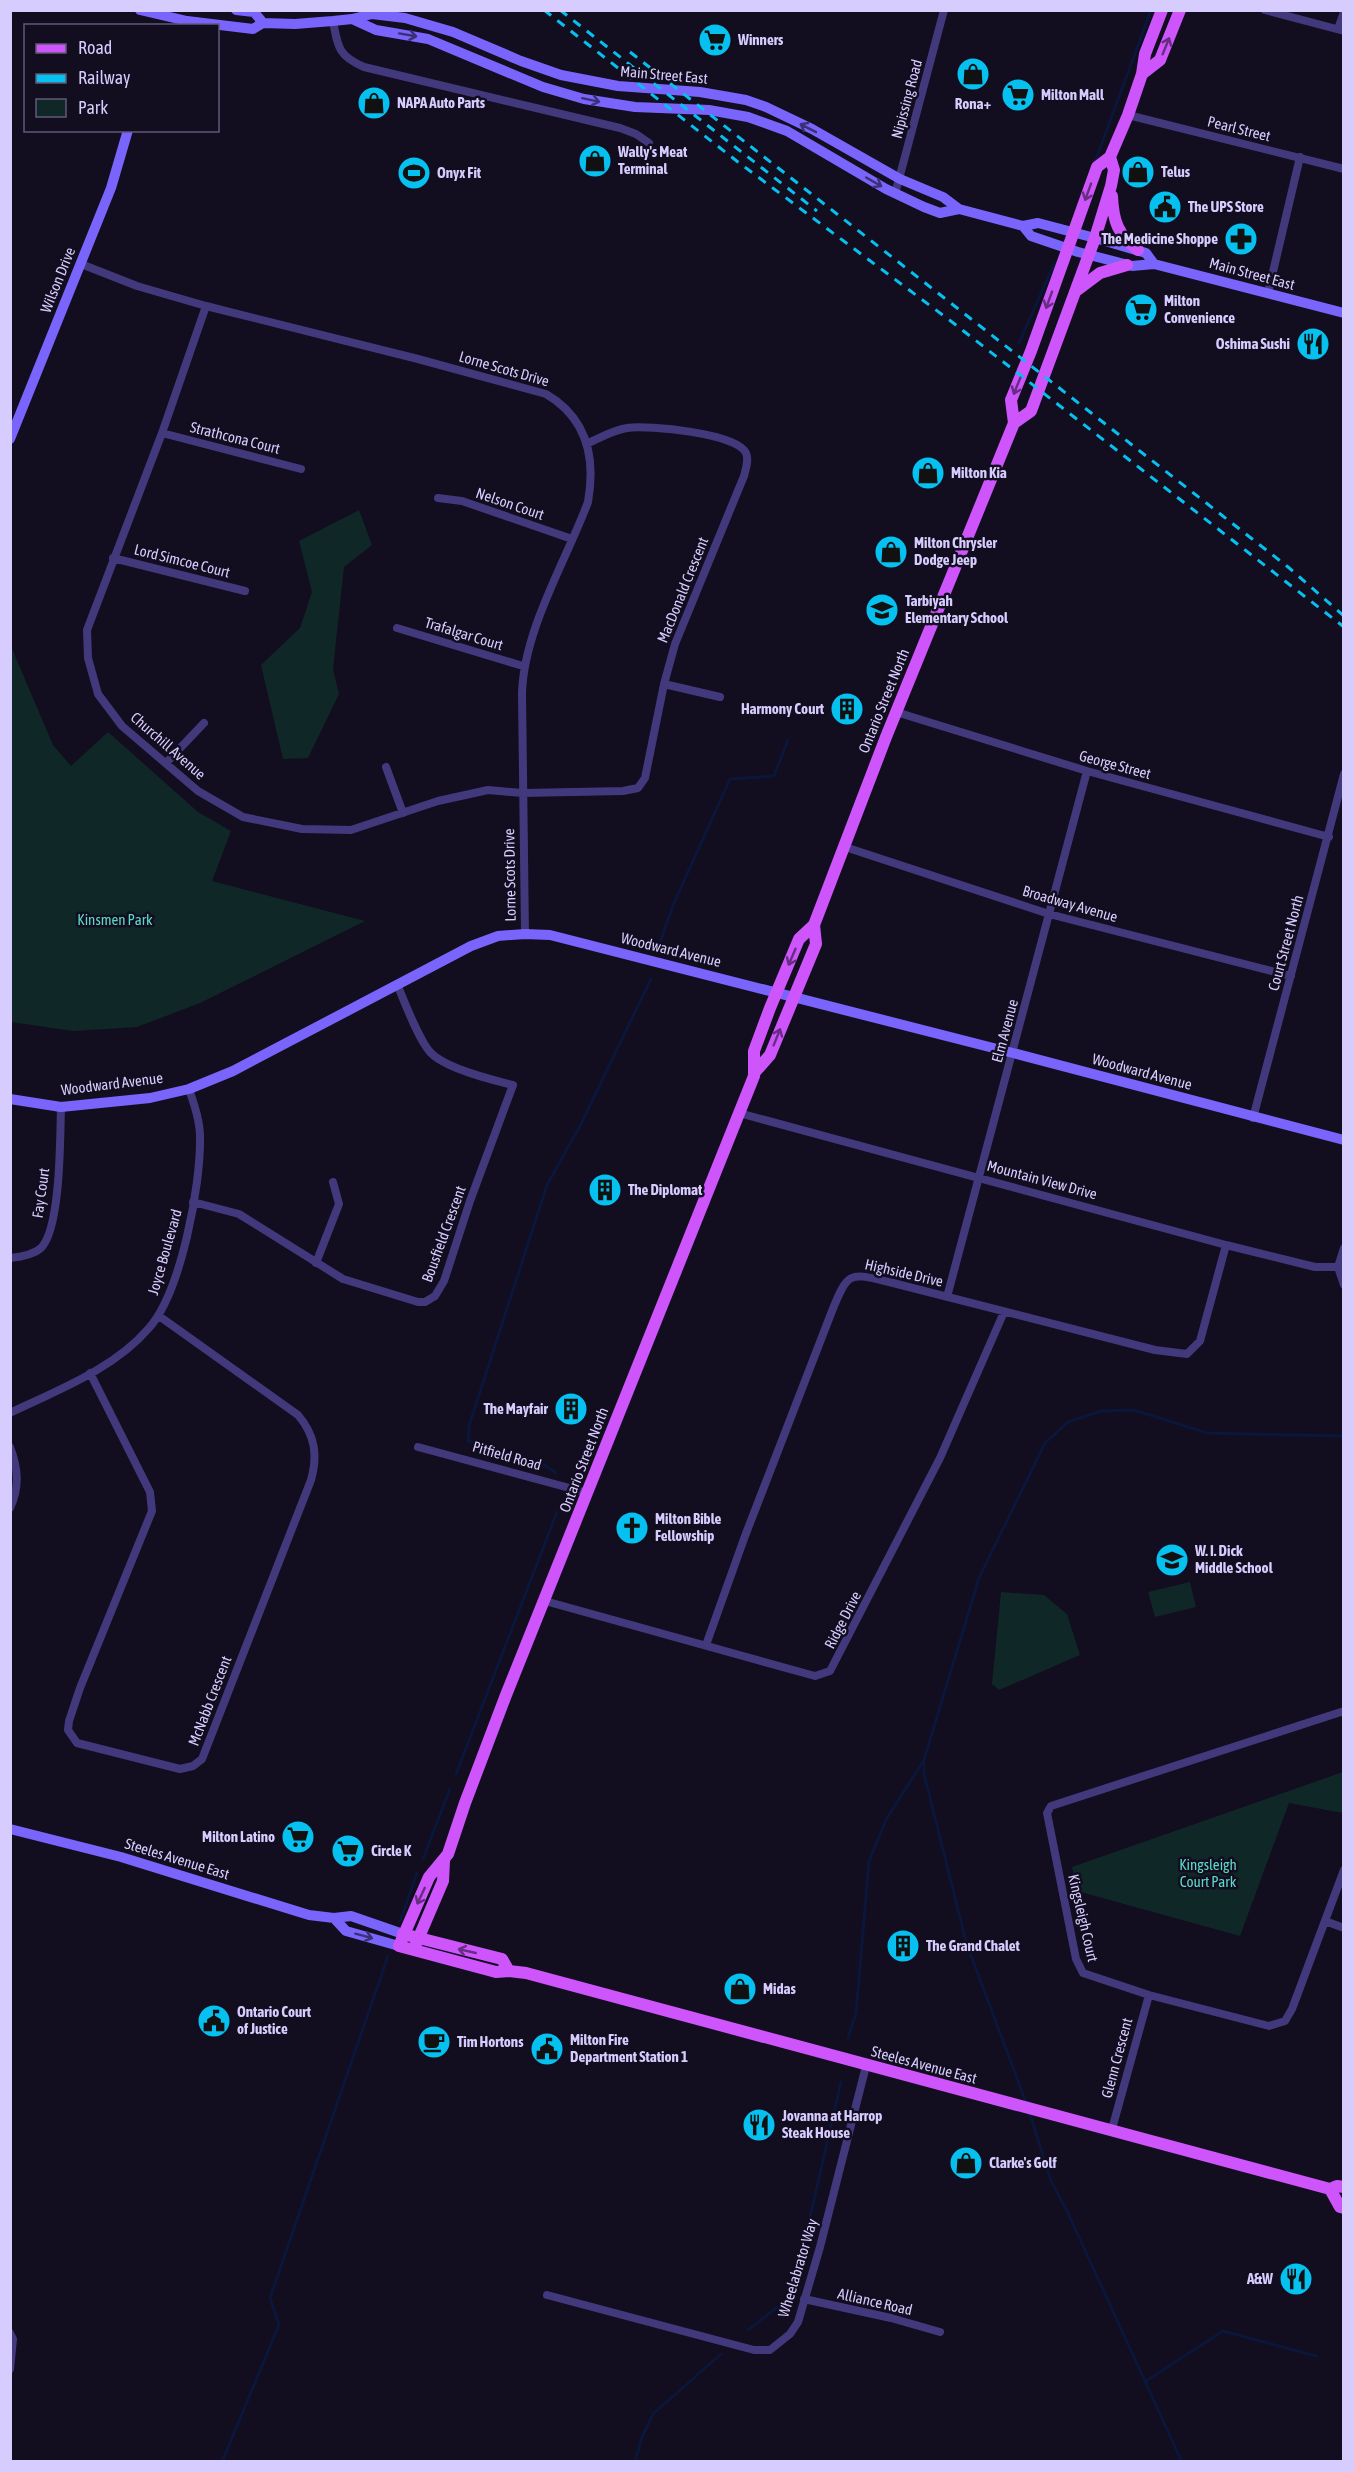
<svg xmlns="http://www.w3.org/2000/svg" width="1354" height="2472" font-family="'Asap Condensed',sans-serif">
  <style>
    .park { fill: #102728 }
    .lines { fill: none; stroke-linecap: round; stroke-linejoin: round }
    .stream { stroke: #0a173a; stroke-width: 3 }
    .street { stroke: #42397d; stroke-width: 8 }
    .secondary { stroke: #7965fb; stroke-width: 10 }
    .primary { stroke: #ce55fb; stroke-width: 12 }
    .rail { stroke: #06c0ef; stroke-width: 3; stroke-dasharray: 9 8; stroke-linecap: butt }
    .oneway { stroke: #3b3077 }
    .oneway2 { stroke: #672d82 }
    .labels { text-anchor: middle; stroke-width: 5; stroke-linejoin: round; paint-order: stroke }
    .poi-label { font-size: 15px; font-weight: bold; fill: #d7ccfe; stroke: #120d1f; text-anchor: start }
    .street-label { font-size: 15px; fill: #d7ccfe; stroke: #120d1f }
    .park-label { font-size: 15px; fill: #5adbc8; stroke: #120d1f }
  </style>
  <rect width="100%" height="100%" fill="#120d1f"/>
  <path class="park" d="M359 510 372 545 344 567 333 669 339 694 308 758 283 759 261 665 300 628 312 592 299 541Z
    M10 644 53 745 71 766 108 732 198 812 231 831 212 881 365 921 200 1003 137 1027 73 1031 11 1022Z
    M1190 1582 1196 1607 1155 1617 1148 1592Z
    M1001 1592 1044 1595 1067 1614 1080 1655 999 1690 992 1684Z
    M1343 1772V1813L1289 1803 1240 1936 1077 1891 1072 1867Z"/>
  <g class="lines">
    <path class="stream" d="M1095 162 1151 10
      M1019 343 1054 264
      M659 945 674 903 730 779 774 776 788 740
      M556 1473 542 1463 468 1441 469 1426 547 1185 580 1126 651 979
      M924 1762V1774L966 1942 1027 2105
      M456 1774 557 1512
      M423 1859 450 1789
      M400 1921 417 1873
      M848 2038 856 2013 869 1861 887 1818 924 1760 979 1578 1045 1443 1068 1422 1101 1411 1134 1410 1207 1433 1344 1436
      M1029 2111 1051 2181 1067 2211 1182 2462
      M748 2330 788 2299 800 2261 841 2082
      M1146 2381 1223 2331 1316 2356
      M222 2462 279 2325 270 2298 388 1956
      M635 2462 642 2437 653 2414 721 2354"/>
    <path class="street" d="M1265 10 1344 31
      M333 21C338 47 338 56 364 67L620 128 636 134 649 143
      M1338 29 1344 12
      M1128 115 1344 169
      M895 194 944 10
      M81 264 137 286 206 306 418 359 546 394C587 418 596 457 588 502 566 561 524 629 522 693L525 934
      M1268 293 1300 157
      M206 306 162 433 87 630 88 658 98 694 122 726 198 791 243 817 302 829 351 830 438 801 488 790 522 793 623 791 638 788 645 778 664 684 675 644 744 476C746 468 749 460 746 453 737 433 648 425 627 428 613 430 600 438 588 443
      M162 433 301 469
      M438 498 462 501 572 539
      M113 558 245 591
      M397 628 523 666
      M664 684 720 697
      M896 712 1087 771 1329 837
      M166 763 204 723
      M386 767 403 813
      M845 847 1049 914 1291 976
      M739 1113 1226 1245 1315 1267H1338
      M1253 1118 1344 774
      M193 1202 239 1214 343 1279 418 1302H425L435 1296 444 1281 470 1201 513 1085C492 1080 444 1068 430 1052 418 1038 405 1003 397 984
      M1344 1248 1338 1267 1344 1285
      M10 1258C20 1257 33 1255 41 1248 61 1228 60 1136 61 1107
      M316 1263 339 1204 333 1182
      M947 1297 1087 771
      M90 1373 150 1492 152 1511 80 1688 69 1721 68 1730 77 1743 180 1769 193 1766 202 1759 311 1480C318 1455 315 1435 298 1415L159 1316
      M10 1413C58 1390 114 1369 149 1328 181 1292 201 1185 200 1137 200 1121 194 1104 189 1089
      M10 1447C18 1468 20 1487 10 1508
      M418 1447 588 1493
      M545 1601 815 1676 830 1671 940 1458 1004 1312
      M706 1645 745 1536 832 1311C849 1269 850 1273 893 1283L1155 1350 1187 1354 1200 1341 1226 1245
      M1344 1711 1051 1806 1047 1813 1076 1959 1083 1973 1149 1995 1269 2026 1285 2021 1292 2009 1344 1870
      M1325 1921 1344 1928
      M1112 2129 1149 1995
      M547 2295 754 2350H770L790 2334 798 2322 820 2247 866 2066
      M804 2299 891 2318 940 2332
      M10 2333 13 2339 10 2369"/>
    <path class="secondary" d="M140 10 187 21 253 29 263 23 295 24 333 21 352 19 372 14 405 18 453 32 521 61 561 75 618 86 700 92 746 100 766 107 812 129 900 179 943 197 959 209 1023 226 1038 223 1095 238 1146 253 1154 264
      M236 10 254 12 263 23
      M352 19 376 30 428 39 543 87 584 99 635 107 709 110 748 117 787 131 886 189 924 207 940 213 959 209
      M1023 226 1031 236 1078 252 1132 266 1154 264 1344 313
      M10 439 111 188 128 130
      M10 1099 61 1107 150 1098 189 1089 233 1071 471 946 498 936 525 934 550 935 1013 1053 1344 1140
      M10 1829 121 1857 309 1915 334 1918 351 1916 403 1934
      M334 1918 346 1931 399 1946"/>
    <path class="primary" d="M1162 10 1145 54 1142 74 1128 115 1110 157 1097 167 1031 351 1011 400 1014 423 886 737 814 925 799 939 770 1008 754 1051V1076L506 1695 465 1803 448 1854 429 1877 399 1946 496 1972 509 1971 526 1973 1330 2189 1337 2186 1344 2187
      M1142 74 1160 60 1180 10
      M1112 196C1113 221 1118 235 1138 250
      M1076 291 1100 273 1127 265
      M1014 423 1031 411 1095 238 1111 186 1114 170 1110 157
      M755 1072 770 1055 816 944 814 925
      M403 1934 502 1959 509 1971
      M416 1944 443 1881 444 1861
      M1330 2189 1340 2207 1344 2208"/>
    <path class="rail" d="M544 10 738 162 952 322 1344 627
      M560 10 817 211
      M630 52 1288 567 1344 616"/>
  </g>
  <defs><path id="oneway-shaft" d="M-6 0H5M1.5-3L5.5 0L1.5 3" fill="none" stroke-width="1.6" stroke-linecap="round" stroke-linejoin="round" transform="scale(1.5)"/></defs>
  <g class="oneway">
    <use href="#oneway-shaft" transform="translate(408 35) rotate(10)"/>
    <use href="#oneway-shaft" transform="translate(591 100) rotate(12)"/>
    <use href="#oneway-shaft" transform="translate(808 128) rotate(-153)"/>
    <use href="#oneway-shaft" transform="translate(874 182) rotate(30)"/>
    <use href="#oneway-shaft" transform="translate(364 1936) rotate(15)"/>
  </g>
  <g class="oneway2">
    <use href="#oneway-shaft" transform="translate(1166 46) rotate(-68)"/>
    <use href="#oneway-shaft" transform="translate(1088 192) rotate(110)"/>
    <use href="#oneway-shaft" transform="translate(1049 300) rotate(110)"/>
    <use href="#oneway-shaft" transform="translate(1017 386) rotate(112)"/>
    <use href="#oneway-shaft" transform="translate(792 957) rotate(113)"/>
    <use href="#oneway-shaft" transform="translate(777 1037) rotate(-68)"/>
    <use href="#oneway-shaft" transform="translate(421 1896) rotate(115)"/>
    <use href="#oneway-shaft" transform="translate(467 1951) rotate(-167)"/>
  </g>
  <defs>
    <g id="supermarket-disc" transform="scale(1.725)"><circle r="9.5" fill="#06c0ef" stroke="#120d1f"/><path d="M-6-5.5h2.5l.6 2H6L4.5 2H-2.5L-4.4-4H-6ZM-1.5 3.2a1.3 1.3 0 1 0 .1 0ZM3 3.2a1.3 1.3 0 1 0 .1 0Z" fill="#111"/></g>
    <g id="shop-disc" transform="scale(1.725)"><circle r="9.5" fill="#06c0ef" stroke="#120d1f"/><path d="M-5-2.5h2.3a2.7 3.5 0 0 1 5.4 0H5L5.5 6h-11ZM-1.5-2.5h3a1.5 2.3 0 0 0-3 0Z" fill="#111"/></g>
    <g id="stadium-disc" transform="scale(1.725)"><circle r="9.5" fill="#06c0ef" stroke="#120d1f"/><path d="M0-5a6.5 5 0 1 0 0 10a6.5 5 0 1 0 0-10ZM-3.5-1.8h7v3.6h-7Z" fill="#111"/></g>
    <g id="civic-disc" transform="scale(1.725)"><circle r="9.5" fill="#06c0ef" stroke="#120d1f"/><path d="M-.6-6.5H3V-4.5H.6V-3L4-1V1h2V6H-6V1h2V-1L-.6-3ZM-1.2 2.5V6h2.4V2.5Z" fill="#111"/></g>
    <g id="pharmacy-disc" transform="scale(1.725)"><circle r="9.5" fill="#06c0ef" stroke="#120d1f"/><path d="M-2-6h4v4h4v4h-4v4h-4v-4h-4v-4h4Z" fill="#111"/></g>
    <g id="restaurant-disc" transform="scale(1.725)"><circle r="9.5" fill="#06c0ef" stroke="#120d1f"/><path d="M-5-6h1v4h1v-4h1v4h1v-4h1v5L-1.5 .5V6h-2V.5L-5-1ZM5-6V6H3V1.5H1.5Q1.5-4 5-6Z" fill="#111"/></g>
    <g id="school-disc" transform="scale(1.725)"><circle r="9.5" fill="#06c0ef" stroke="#120d1f"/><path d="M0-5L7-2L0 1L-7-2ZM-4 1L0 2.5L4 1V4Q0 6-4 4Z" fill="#111"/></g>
    <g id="building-disc" transform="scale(1.725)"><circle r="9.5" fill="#06c0ef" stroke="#120d1f"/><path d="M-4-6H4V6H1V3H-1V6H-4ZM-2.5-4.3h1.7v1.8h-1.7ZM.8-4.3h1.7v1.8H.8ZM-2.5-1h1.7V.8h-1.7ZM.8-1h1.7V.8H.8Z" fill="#111"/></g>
    <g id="church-disc" transform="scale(1.725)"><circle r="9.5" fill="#06c0ef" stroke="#120d1f"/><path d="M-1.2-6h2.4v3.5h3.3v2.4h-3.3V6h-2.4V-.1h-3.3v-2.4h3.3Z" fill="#111"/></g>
    <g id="cafe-disc" transform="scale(1.725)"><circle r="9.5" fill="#06c0ef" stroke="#120d1f"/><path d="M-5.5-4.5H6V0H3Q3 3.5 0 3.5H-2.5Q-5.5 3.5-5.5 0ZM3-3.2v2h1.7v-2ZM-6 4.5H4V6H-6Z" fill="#111"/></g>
  </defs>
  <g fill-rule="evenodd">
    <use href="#supermarket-disc" x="715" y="40"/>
    <use href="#shop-disc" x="973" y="74"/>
    <use href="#supermarket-disc" x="1018" y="95"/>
    <use href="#shop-disc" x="374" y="103"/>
    <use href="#shop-disc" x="595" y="161"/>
    <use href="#shop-disc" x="1138" y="172"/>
    <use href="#stadium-disc" x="414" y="173"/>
    <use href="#civic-disc" x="1165" y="207"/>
    <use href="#pharmacy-disc" x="1241" y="239"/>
    <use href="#supermarket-disc" x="1141" y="310"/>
    <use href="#restaurant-disc" x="1313" y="344"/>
    <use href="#shop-disc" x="928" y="473"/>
    <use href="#shop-disc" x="891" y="552"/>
    <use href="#school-disc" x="882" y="610"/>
    <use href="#building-disc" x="847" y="709"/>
    <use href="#building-disc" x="605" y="1190"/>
    <use href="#building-disc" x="571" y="1409"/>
    <use href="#church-disc" x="632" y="1528"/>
    <use href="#school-disc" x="1172" y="1560"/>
    <use href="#supermarket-disc" x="298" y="1837"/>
    <use href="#supermarket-disc" x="348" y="1851"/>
    <use href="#building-disc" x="903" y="1946"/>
    <use href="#shop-disc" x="740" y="1989"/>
    <use href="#civic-disc" x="214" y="2021"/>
    <use href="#cafe-disc" x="434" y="2042"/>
    <use href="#civic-disc" x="547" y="2049"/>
    <use href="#restaurant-disc" x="759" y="2125"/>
    <use href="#shop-disc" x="966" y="2163"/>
    <use href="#restaurant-disc" x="1296" y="2279"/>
  </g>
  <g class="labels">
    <g class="poi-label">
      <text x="738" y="45">Winners</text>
      <text x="1041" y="100">Milton Mall</text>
      <text x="397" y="108">NAPA Auto Parts</text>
      <text x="973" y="109" text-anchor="middle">Rona+</text>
      <text x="618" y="157">Wally's Meat<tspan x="618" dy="17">Terminal</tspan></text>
      <text x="1161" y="177">Telus</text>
      <text x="437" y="178">Onyx Fit</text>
      <text x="1188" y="212">The UPS Store</text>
      <text x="1218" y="244" text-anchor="end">The Medicine Shoppe</text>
      <text x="1164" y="306">Milton<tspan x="1164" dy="17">Convenience</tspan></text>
      <text x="1290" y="349" text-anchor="end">Oshima Sushi</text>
      <text x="951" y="478">Milton Kia</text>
      <text x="914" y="548">Milton Chrysler<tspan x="914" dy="17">Dodge Jeep</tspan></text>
      <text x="905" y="606">Tarbiyah<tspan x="905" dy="17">Elementary School</tspan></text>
      <text x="824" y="714" text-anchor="end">Harmony Court</text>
      <text x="628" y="1195">The Diplomat</text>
      <text x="548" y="1414" text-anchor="end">The Mayfair</text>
      <text x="655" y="1524">Milton Bible<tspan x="655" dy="17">Fellowship</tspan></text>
      <text x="1195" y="1556">W. I. Dick<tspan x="1195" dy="17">Middle School</tspan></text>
      <text x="275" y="1842" text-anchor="end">Milton Latino</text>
      <text x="371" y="1856">Circle K</text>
      <text x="926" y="1951">The Grand Chalet</text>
      <text x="763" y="1994">Midas</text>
      <text x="237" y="2017">Ontario Court<tspan x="237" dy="17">of Justice</tspan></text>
      <text x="570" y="2045">Milton Fire<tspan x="570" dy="17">Department Station 1</tspan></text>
      <text x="457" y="2047">Tim Hortons</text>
      <text x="782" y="2121">Jovanna at Harrop<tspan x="782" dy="17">Steak House</tspan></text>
      <text x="989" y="2168">Clarke's Golf</text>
      <text x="1273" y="2284" text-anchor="end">A&amp;W</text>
    </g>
    <g class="street-label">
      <text transform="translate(664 75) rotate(5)" y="5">Main Street East</text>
      <text transform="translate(907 99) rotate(-75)" y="5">Nipissing Road</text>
      <text transform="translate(1239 129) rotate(14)" y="5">Pearl Street</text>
      <text transform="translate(1252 274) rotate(15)" y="5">Main Street East</text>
      <text transform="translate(58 280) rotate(-68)" y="5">Wilson Drive</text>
      <text transform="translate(504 369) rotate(16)" y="5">Lorne Scots Drive</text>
      <text transform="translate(235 438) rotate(14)" y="5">Strathcona Court</text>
      <text transform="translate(510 504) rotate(19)" y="5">Nelson Court</text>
      <text transform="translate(182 561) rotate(14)" y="5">Lord Simcoe Court</text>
      <text transform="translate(683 590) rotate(-68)" y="5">MacDonald Crescent</text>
      <text transform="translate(464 634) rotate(17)" y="5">Trafalgar Court</text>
      <text transform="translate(884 701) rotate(-68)" y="5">Ontario Street North</text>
      <text transform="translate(168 746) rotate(41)" y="5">Churchill Avenue</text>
      <text transform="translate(1115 765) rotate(15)" y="5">George Street</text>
      <text transform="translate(510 875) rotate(-91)" y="5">Lorne Scots Drive</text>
      <text transform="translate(1070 904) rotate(16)" y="5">Broadway Avenue</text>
      <text transform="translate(1286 943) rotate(-75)" y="5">Court Street North</text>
      <text transform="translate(671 950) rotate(14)" y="5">Woodward Avenue</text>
      <text transform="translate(1005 1031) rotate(-75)" y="5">Elm Avenue</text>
      <text transform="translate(1142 1072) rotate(15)" y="5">Woodward Avenue</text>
      <text transform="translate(112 1084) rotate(-7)" y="5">Woodward Avenue</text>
      <text transform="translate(1042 1180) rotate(15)" y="5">Mountain View Drive</text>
      <text transform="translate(41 1193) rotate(-82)" y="5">Fay Court</text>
      <text transform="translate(444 1234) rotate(-70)" y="5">Bousfield Crescent</text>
      <text transform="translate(165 1252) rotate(-74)" y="5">Joyce Boulevard</text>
      <text transform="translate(904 1273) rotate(13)" y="5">Highside Drive</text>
      <text transform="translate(507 1456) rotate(16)" y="5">Pitfield Road</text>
      <text transform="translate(584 1460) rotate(-69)" y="5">Ontario Street North</text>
      <text transform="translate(843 1620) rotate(-63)" y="5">Ridge Drive</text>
      <text transform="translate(210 1701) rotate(-69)" y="5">McNabb Crescent</text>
      <text transform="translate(177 1859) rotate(17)" y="5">Steeles Avenue East</text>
      <text transform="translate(1083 1918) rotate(77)" y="5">Kingsleigh Court</text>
      <text transform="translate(1117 2058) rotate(-75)" y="5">Glenn Crescent</text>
      <text transform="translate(924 2065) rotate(15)" y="5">Steeles Avenue East</text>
      <text transform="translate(798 2268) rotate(-73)" y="5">Wheelabrator Way</text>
      <text transform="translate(875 2302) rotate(13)" y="5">Alliance Road</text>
    </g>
    <g class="park-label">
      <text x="115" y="925">Kinsmen Park</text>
      <text x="1208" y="1870">Kingsleigh<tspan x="1208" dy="17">Court Park</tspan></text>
    </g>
  </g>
  <rect width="1354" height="2472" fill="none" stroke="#d7ccfe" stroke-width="24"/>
  <rect x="24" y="24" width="195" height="108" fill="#120d1f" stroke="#615978" stroke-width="1.5"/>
  <rect x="36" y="44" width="30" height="9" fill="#ce55fb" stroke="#615978" stroke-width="1.5"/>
  <text x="78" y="54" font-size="18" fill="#d7ccfe">Road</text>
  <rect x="36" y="74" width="30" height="9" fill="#06c0ef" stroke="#615978" stroke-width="1.5"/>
  <text x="78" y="84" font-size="18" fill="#d7ccfe">Railway</text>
  <rect x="36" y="99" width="30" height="18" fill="#102728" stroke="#615978" stroke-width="1.5"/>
  <text x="78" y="114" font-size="18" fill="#d7ccfe">Park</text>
</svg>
